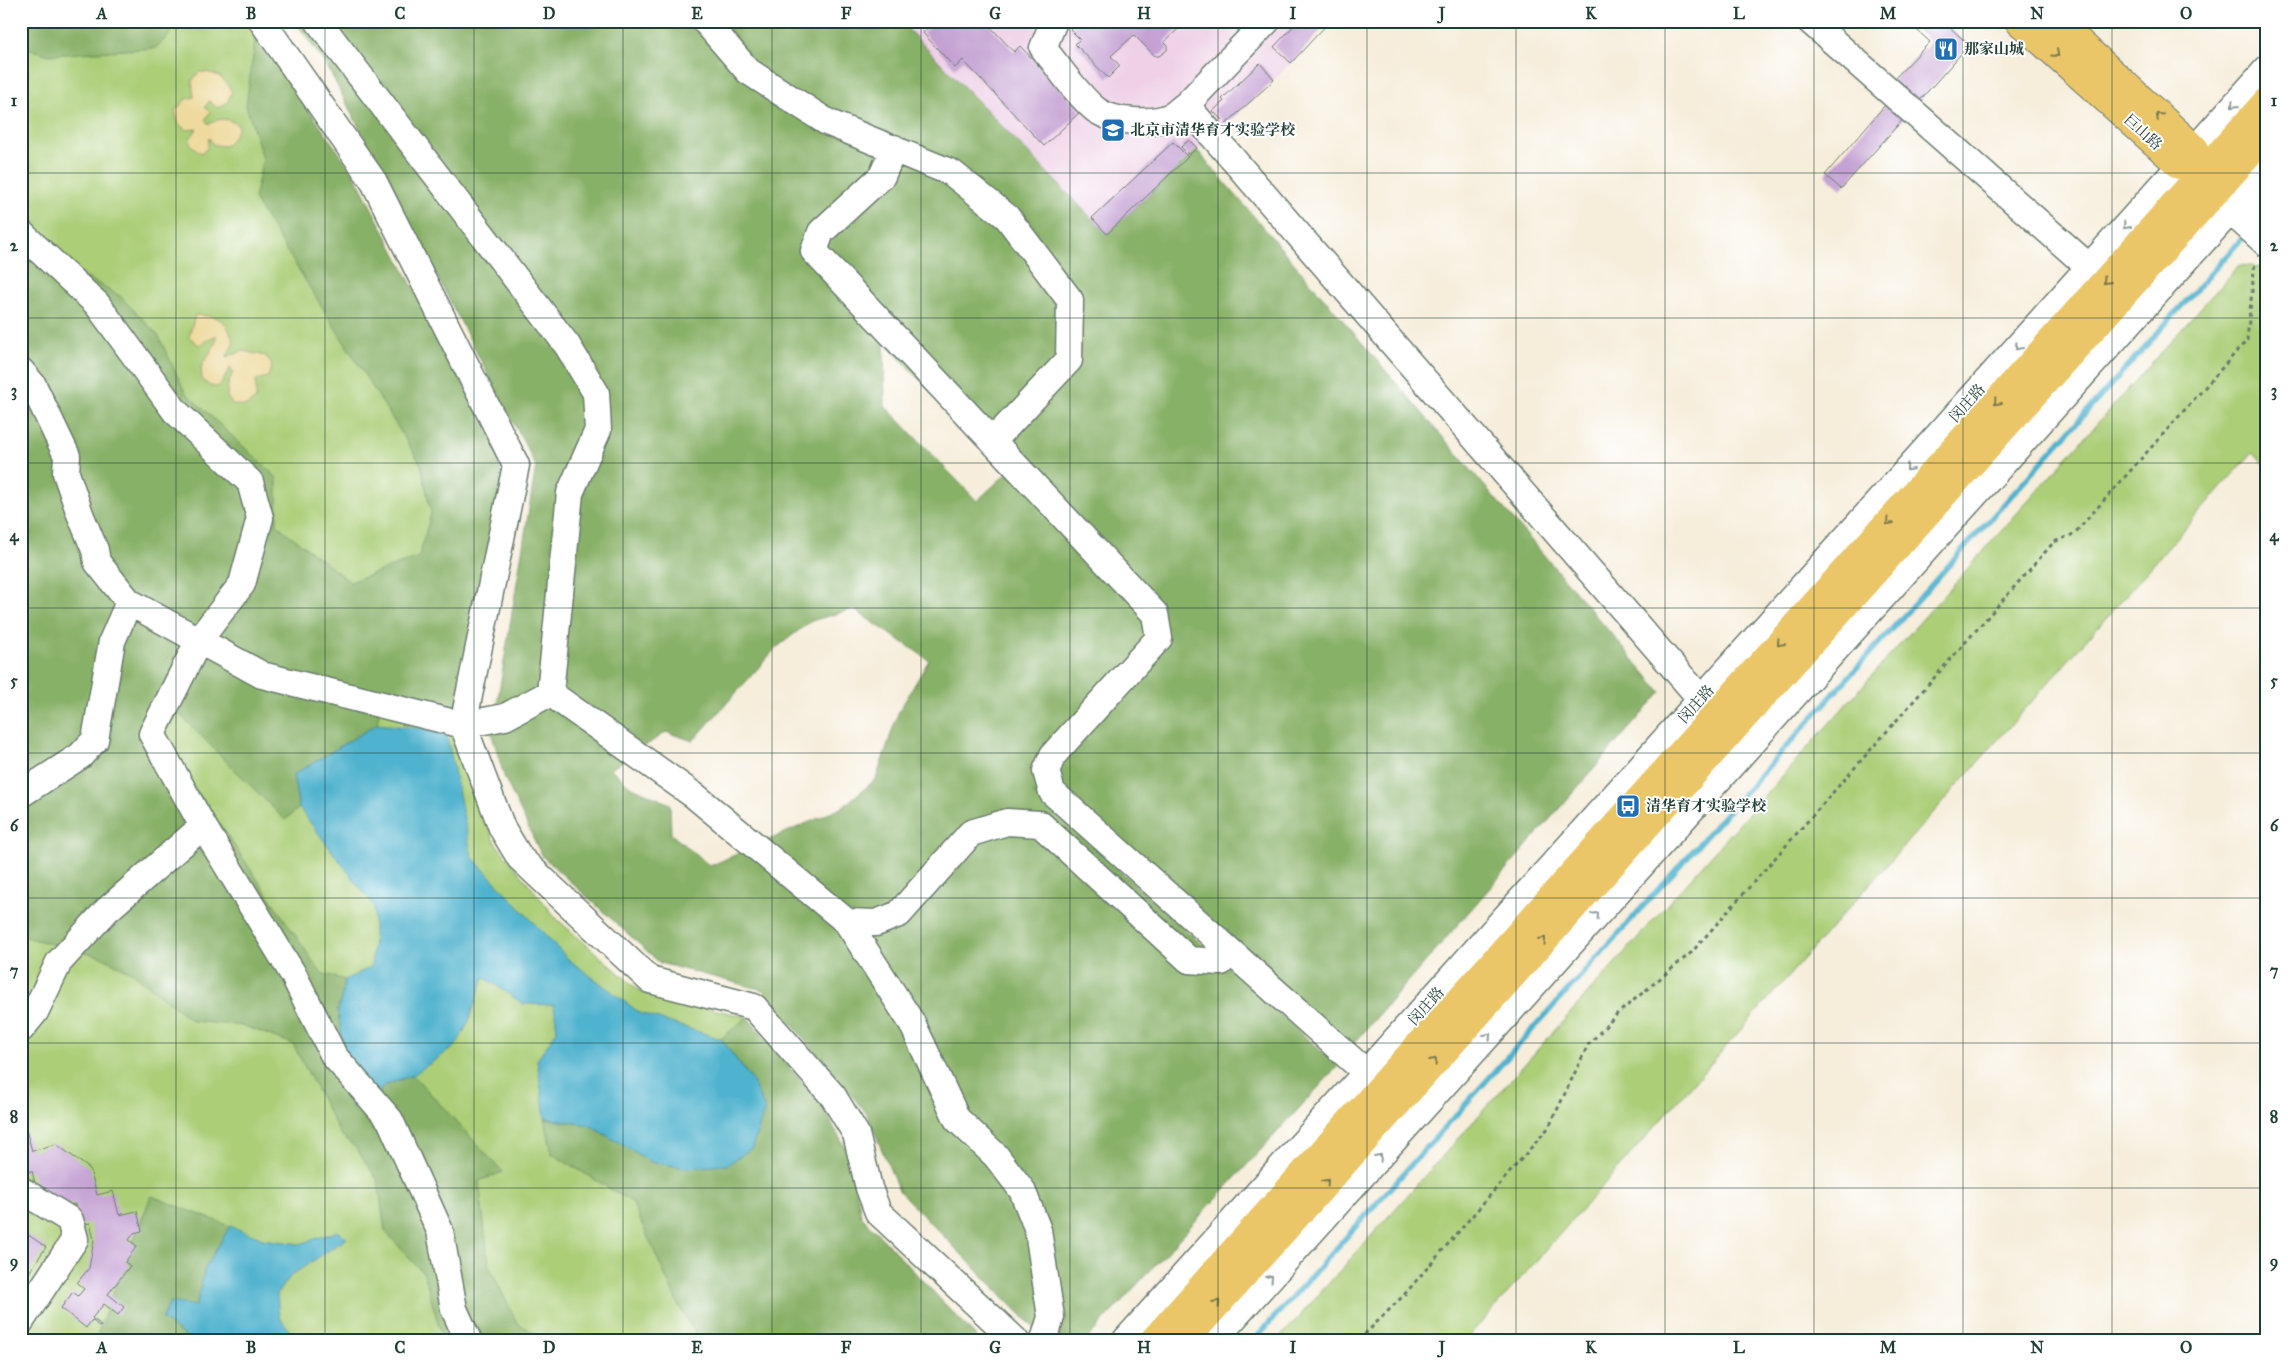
<svg xmlns="http://www.w3.org/2000/svg" width="2288" height="1361" font-family="'IM FELL Great Primer','Noto Serif SC',serif">
  <style>
    .built { fill: #efd0e6 }
    .green { fill: #abce77; stroke: #658656 }
    .forest { fill: #88b168; stroke: #54774e; fill-rule: evenodd }
    .sand { fill: #eeda9e; stroke: #868c69 }
    .water { fill: #4fb2ce; stroke: #377881 }
    .lines { fill: none; stroke-linecap: round; stroke-linejoin: round }
    .stream { stroke: #4fb2ce; stroke-width: 5.5 }
    .building { fill: #c4a1d3 }
    .minor-casing { stroke: #6a7b6e; stroke-width: 29 }
    .major-casing { stroke: #6a7b6e; stroke-width: 30 }
    .path { stroke: #6a7b6e; stroke-width: 3; stroke-dasharray: 4 4; stroke-linecap: butt }
    .minor { stroke: #fff; stroke-width: 26 }
    .major { stroke: #ebc669; stroke-width: 28 }
    .oneway { stroke: #7b7b4c }
    .oneway2 { stroke: #8f9e9a }
    .grid { fill: none; stroke: #1f3d34; stroke-width: 1; stroke-opacity: 0.55 }
    .labels { text-anchor: middle; stroke-width: 4; stroke-linejoin: round; paint-order: stroke }
    .poi-label { font-size: 15px; font-weight: bold; fill: #1f3d34; stroke: #fff; text-anchor: start }
    .street-label { font-size: 15px; fill: #1f3d34; stroke: #fff }
    .neatline { fill: none; stroke: #1f3d34; stroke-width: 2 }
    .grid-label { font-size: 16px; text-anchor: middle; font-weight: bold; fill: #1f3d34 }
  </style>
  <rect width="100%" height="100%" fill="#fff"/>
  <filter id="ink" filterUnits="userSpaceOnUse"><feTurbulence type="fractalNoise" baseFrequency=".02" numOctaves="2"/><feDisplacementMap in="SourceGraphic" scale="10" xChannelSelector="R" yChannelSelector="G"/><feConvolveMatrix kernelMatrix="1 2 1 2 8 2 1 2 1" color-interpolation-filters="sRGB"/></filter>
  <filter id="wash" filterUnits="userSpaceOnUse"><feTurbulence type="fractalNoise" baseFrequency=".0096" numOctaves="4" result="noise"/><feDisplacementMap in="SourceGraphic" scale="20" xChannelSelector="R" yChannelSelector="G"/><feGaussianBlur stdDeviation="1.12" result="paint"/><feColorMatrix in="noise" values="0 0 0 0 0 0 0 0 0 0 0 0 0 0 0 0 0 1.4 0 .05"/><feComposite in="paint" operator="in"/></filter>
  <g filter="url(#wash)">
    <rect width="100%" height="100%" fill="#f6edda"/>
    <path class="built" d="M900 21H1330L1284 70 1107 234Z"/>
    <path class="green" d="M21 21H242L256 35 499 453 452 731 494 841 557 919 642 993 747 1017 823 1107 851 1159 861 1216 979 1340H21Z
      M2239 265 2261 267 2267 272V466L2252 453 1466 1340H1278Z"/>
    <path class="forest" d="M21 21H183L156 48 49 55 21 46Z
      M295 21H900L1107 234 1197 150 1661 692 1350 1048 1032 792 1338 1066 1086 1340H1046L899 1191 867 1114 763 990 660 963 542 856 505 779 492 735 536 466 327 66ZM884 342 1008 472 977 501 885 406ZM853 609 929 660 898 713 876 779 841 808 710 866 671 834 670 804 630 786 611 769 666 732 693 741 776 648 811 621Z
      M256 35 354 174 499 453 501 483 455 716 382 697 377 724 293 775 299 808 285 820 177 712 161 738 321 973 345 980 338 1011 370 1110 383 1086 413 1075 503 1172 479 1181 489 1266 517 1323 546 1340H443L424 1274 385 1231 378 1181 356 1148 340 1134 293 1044 244 1026 192 1021 133 973 99 956 21 936V241L120 296 158 335 185 392 277 478V525L350 582 419 557 431 513 421 464 254 199 263 159 246 105Z
      M747 1017 823 1107 851 1159 861 1216 979 1340H699L679 1306 632 1202 552 1154 545 1119 589 1125 652 1162 752 1080 721 1039Z
      M151 1196 230 1226 205 1268 196 1306 162 1319 190 1340H95Z"/>
    <path class="sand" d="M199 72C216 72 224 77 232 92L227 103 217 108 209 101 205 107 210 112 205 120 209 124C221 117 229 118 239 126L234 136 226 146 214 145 209 138 207 149 200 153 191 145 189 140 197 129 186 130 178 123 175 111 186 99 194 97 192 81Z
      M195 315C220 316 226 318 234 343L226 357 243 351 266 356 272 365 268 377 256 380V399L246 406 233 405 227 397 228 384 233 372 230 368 223 381 218 387 210 386 202 380 201 367 216 342V335L199 345 189 337Z"/>
    <path class="water" d="M377 724 446 731 472 857 568 959 640 1013 721 1039 752 1080 765 1109 752 1148 727 1165 686 1168 651 1162 589 1125 545 1118 537 1060 557 1031 554 1005 523 1004 484 977 469 1021 456 1046 413 1075 383 1086 370 1110 352 1107 338 1011 345 980 371 967 374 940V906L299 808 293 775Z
      M230 1226 263 1239 300 1244 338 1231 347 1238 292 1275 277 1293 279 1317 297 1340H190L162 1319 170 1302 196 1306 205 1268Z"/>
    <g class="lines">
      <path class="stream" d="M1254 1340 2247 233"/>
    </g>
    <g id="blocks">
      <path class="building" d="M935 21H985L1014 52 1020 46 1081 111 1044 146 963 60 955 68 923 33Z
        M1078 21H1187L1164 42 1167 45V50L1159 56H1155L1134 35 1111 56 1120 66 1108 78 1075 44 1080 39 1070 29Z
        M1298 21H1330L1291 63 1274 47Z
        M1829 21H1843L1836 28Z
        M1907 21H1943L1969 45 1841 189 1825 175 1898 90 1890 83 1930 42Z
        M1260 63 1274 80 1226 124 1213 111 1224 101 1222 99Z
        M1189 140 1197 148 1189 155 1181 147Z
        M1173 142 1188 157 1107 234 1092 218Z
        M26 1130 32 1151 56 1144 90 1169 97 1195 113 1191 119 1215 137 1211 142 1231 134 1233 129 1240 137 1246 125 1262 130 1266 108 1294 124 1307 118 1315 104 1304 92 1318 101 1325 100 1327 92 1320 86 1328 61 1308 73 1292 78 1296 84 1289 77 1283 89 1268 94 1240 90 1223 80 1225 75 1204 68 1205 37 1192 32 1171 21 1173V1131Z
        M21 1230 46 1247 23 1282 21 1281Z"/>
    </g>
  </g>
  <g filter="url(#ink)">
    <use href="#blocks" fill-opacity="0" stroke="#6a7b6e" stroke-width="1"/>
    <g class="lines">
      <g class="minor-casing">
        <path id="minor" d="M262 21 374 182 516 465 463 725 502 828 520 858 650 980 754 1007 833 1096 856 1134 869 1188 878 1212 1015 1340
          M705 21 748 71 827 122 952 173 1007 217 1070 300 1069 360 994 440
          M1054 21 1043 48C1059 67 1077 95 1096 110 1113 122 1152 125 1171 116 1176 114 1181 108 1186 105L1701 699
          M1810 21 2089 267
          M1186 105 1267 21
          M894 148 882 176 821 232 814 251 1155 614 1159 638 1053 755 1046 771 1052 792 1379 1084
          M2232 183 2267 214
          M2217 199 2267 244
          M21 233 97 304 175 411 250 482 260 518 242 584 199 640 152 734 203 826 107 910 59 962 35 1012 21 1029
          M21 371 33 385 67 456 66 473 80 514 95 550 97 562 129 602 262 675 463 725 505 717 550 693 570 493 598 430 596 393 567 345 318 21
          M550 693 695 796 847 922 876 923 899 914 971 833 1007 822 1040 824 1189 960 1221 962 1231 952
          M21 794 80 756 95 740 112 641 129 602
          M203 826 293 974 334 1056 390 1120 440 1231 454 1309 468 1340
          M847 922 912 1023 957 1119 996 1156 1022 1190 1038 1230 1051 1317 1044 1340
          M21 1190 70 1220 75 1239 21 1321
          M1126 1340 2267 69
          M1214 1340 2267 170"/>
      </g>
      <g class="major-casing">
        <path id="major" d="M2019 21 2180 165
          M2056 21 2195 149
          M1154 1340 2267 101
          M1185 1340 2267 134"/>
      </g>
      <path class="path" d="M1359 1340 1404 1295 1549 1127 1588 1045 1617 1014 1692 952 2054 542 2074 534 2247 340 2255 261"/>
      <use href="#minor" class="minor"/>
      <use href="#major" class="major"/>
    </g>
    <defs><path id="oneway-chevron" d="M-2-3.5L2.5 0L-2 3.5" fill="none" stroke-width="1.6" stroke-linecap="round" stroke-linejoin="round" transform="scale(1.25)"/></defs>
    <g class="oneway">
      <use href="#oneway-chevron" transform="translate(2056 54) rotate(42)"/>
      <use href="#oneway-chevron" transform="translate(2159 116) rotate(-137)"/>
      <use href="#oneway-chevron" transform="translate(2106 281) rotate(132)"/>
      <use href="#oneway-chevron" transform="translate(1997 402) rotate(132)"/>
      <use href="#oneway-chevron" transform="translate(1889 522) rotate(132)"/>
      <use href="#oneway-chevron" transform="translate(1780 643) rotate(132)"/>
      <use href="#oneway-chevron" transform="translate(1543 940) rotate(-48)"/>
      <use href="#oneway-chevron" transform="translate(1434 1061) rotate(-48)"/>
      <use href="#oneway-chevron" transform="translate(1326 1182) rotate(-48)"/>
      <use href="#oneway-chevron" transform="translate(1217 1303) rotate(-48)"/>
    </g>
    <g class="oneway2">
      <use href="#oneway-chevron" transform="translate(2234 105) rotate(132)"/>
      <use href="#oneway-chevron" transform="translate(2126 226) rotate(132)"/>
      <use href="#oneway-chevron" transform="translate(2018 347) rotate(132)"/>
      <use href="#oneway-chevron" transform="translate(1909 468) rotate(132)"/>
      <use href="#oneway-chevron" transform="translate(1596 915) rotate(-48)"/>
      <use href="#oneway-chevron" transform="translate(1488 1036) rotate(-48)"/>
      <use href="#oneway-chevron" transform="translate(1379 1157) rotate(-48)"/>
      <use href="#oneway-chevron" transform="translate(1270 1278) rotate(-48)"/>
    </g>
  </g>
  <path class="grid" d="M176 21V1340M325 21V1340M474 21V1340M623 21V1340M772 21V1340M921 21V1340M1070 21V1340M1218 21V1340M1367 21V1340M1516 21V1340M1665 21V1340M1814 21V1340M1963 21V1340M2112 21V1340M21 173H2267M21 318H2267M21 463H2267M21 608H2267M21 753H2267M21 898H2267M21 1043H2267M21 1188H2267"/>
  <defs>
    <g id="restaurant-square" transform="scale(1.25)"><rect x="-9" y="-9" width="18" height="18" rx="4" fill="#1f6fb2" stroke="#fff"/><path d="M-5-6h1v4h1v-4h1v4h1v-4h1v5L-1.5 .5V6h-2V.5L-5-1ZM5-6V6H3V1.5H1.5Q1.5-4 5-6Z" fill="#fff"/></g>
    <g id="school-square" transform="scale(1.25)"><rect x="-9" y="-9" width="18" height="18" rx="4" fill="#1f6fb2" stroke="#fff"/><path d="M0-5L7-2L0 1L-7-2ZM-4 1L0 2.5L4 1V4Q0 6-4 4Z" fill="#fff"/></g>
    <g id="bus-square" transform="scale(1.25)"><rect x="-9" y="-9" width="18" height="18" rx="4" fill="#1f6fb2" stroke="#fff"/><path d="M-5-6H5V4H4V6H2V4H-2V6H-4V4H-5ZM-3.5-4V0h7V-4ZM-3.5 1.2v1.5H-2V1.2ZM2 1.2v1.5H3.5V1.2Z" fill="#fff"/></g>
  </defs>
  <g fill-rule="evenodd">
    <use href="#restaurant-square" x="1946" y="49"/>
    <use href="#school-square" x="1113" y="130"/>
    <use href="#bus-square" x="1628" y="806"/>
  </g>
  <g class="labels">
    <g class="poi-label">
      <text x="1964" y="54">那家山城</text>
      <text x="1130" y="135">北京市清华育才实验学校</text>
      <text x="1646" y="811">清华育才实验学校</text>
    </g>
    <g class="street-label">
      <text transform="translate(2143 132) rotate(42)" y="5">巨山路</text>
      <text transform="translate(1967 403) rotate(-48)" y="5">闵庄路</text>
      <text transform="translate(1696 704) rotate(-48)" y="5">闵庄路</text>
      <text transform="translate(1426 1006) rotate(-48)" y="5">闵庄路</text>
    </g>
  </g>
  <rect width="2288" height="1361" fill="none" stroke="#fff" stroke-width="55"/>
  <rect x="28" y="28" width="2232" height="1306" class="neatline"/>
  <g class="grid-label">
    <text x="102" y="19">A</text>
    <text x="251" y="19">B</text>
    <text x="400" y="19">C</text>
    <text x="549" y="19">D</text>
    <text x="697" y="19">E</text>
    <text x="846" y="19">F</text>
    <text x="995" y="19">G</text>
    <text x="1144" y="19">H</text>
    <text x="1293" y="19">I</text>
    <text x="1442" y="19">J</text>
    <text x="1591" y="19">K</text>
    <text x="1739" y="19">L</text>
    <text x="1888" y="19">M</text>
    <text x="2037" y="19">N</text>
    <text x="2186" y="19">O</text>
    <text x="14" y="106">1</text>
    <text x="2274" y="106">1</text>
    <text x="14" y="251">2</text>
    <text x="2274" y="251">2</text>
    <text x="14" y="396">3</text>
    <text x="2274" y="396">3</text>
    <text x="14" y="541">4</text>
    <text x="2274" y="541">4</text>
    <text x="14" y="686">5</text>
    <text x="2274" y="686">5</text>
    <text x="14" y="831">6</text>
    <text x="2274" y="831">6</text>
    <text x="14" y="976">7</text>
    <text x="2274" y="976">7</text>
    <text x="14" y="1122">8</text>
    <text x="2274" y="1122">8</text>
    <text x="14" y="1267">9</text>
    <text x="2274" y="1267">9</text>
    <text x="102" y="1353">A</text>
    <text x="251" y="1353">B</text>
    <text x="400" y="1353">C</text>
    <text x="549" y="1353">D</text>
    <text x="697" y="1353">E</text>
    <text x="846" y="1353">F</text>
    <text x="995" y="1353">G</text>
    <text x="1144" y="1353">H</text>
    <text x="1293" y="1353">I</text>
    <text x="1442" y="1353">J</text>
    <text x="1591" y="1353">K</text>
    <text x="1739" y="1353">L</text>
    <text x="1888" y="1353">M</text>
    <text x="2037" y="1353">N</text>
    <text x="2186" y="1353">O</text>
  </g>
</svg>
